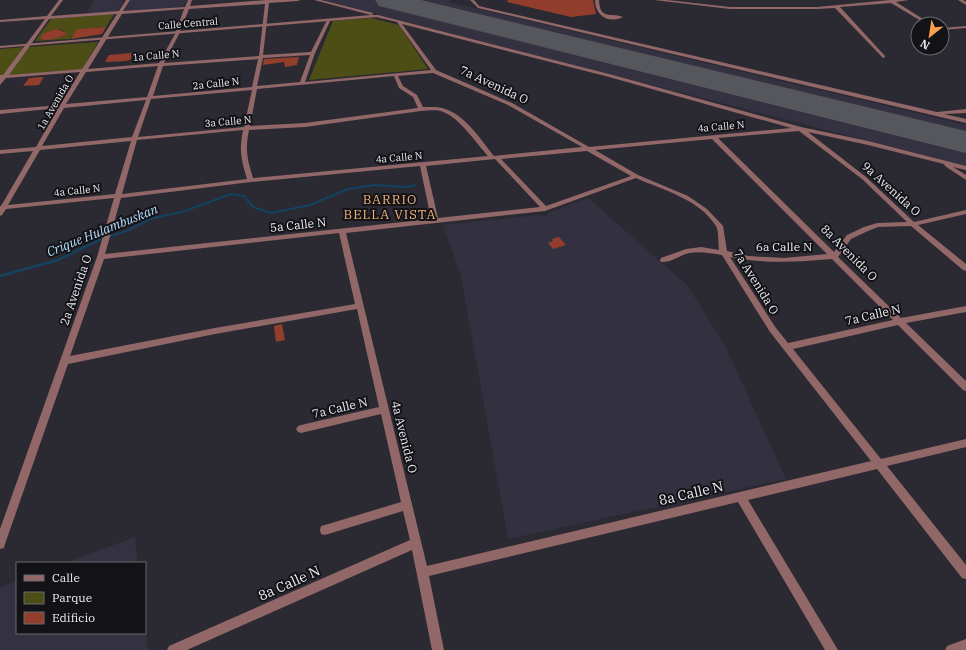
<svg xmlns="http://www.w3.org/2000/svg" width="966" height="650" font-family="'IBM Plex Serif',serif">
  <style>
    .built { fill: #343240 }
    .medical { fill: #333040 }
    .green { fill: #4d4e15; fill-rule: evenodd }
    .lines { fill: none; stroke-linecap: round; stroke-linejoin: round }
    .stream-far1 { stroke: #134360; stroke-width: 2 }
    .stream { stroke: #134360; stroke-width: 2.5 }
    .runway { fill: #56565d; fill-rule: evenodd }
    .building { fill: #933e2d }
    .minor { fill: #916767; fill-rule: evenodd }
    .tertiary { fill: #916767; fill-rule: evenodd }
    .labels { text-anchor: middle; stroke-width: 4; stroke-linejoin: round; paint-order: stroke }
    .far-street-label { font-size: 10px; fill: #ebebf1; stroke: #131317 }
    .street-label { font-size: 12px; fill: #ebebf1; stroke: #131317 }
    .neighbourhood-label { font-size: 13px; letter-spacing: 1px; fill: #f0b27d; stroke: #131317 }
    .water-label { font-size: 13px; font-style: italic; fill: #b5defc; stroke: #131317 }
    .near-street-label { font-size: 14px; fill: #ebebf1; stroke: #131317 }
  </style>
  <rect width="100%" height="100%" fill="#2b2a32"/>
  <path class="built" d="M95 0H124L117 12 86 14Z
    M130 0H187L183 7 124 12Z
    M322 0H450L449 2 966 125V166Z
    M135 537 138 563H65Z
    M17 581V633H145V626L148 650H0V587Z"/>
  <path class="medical" d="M588 198 687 285 724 344 786 479 508 539 461 276 443 225 539 215 547 216 548 213Z"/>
  <path class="green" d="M114 14 106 27 78 29 93 34 73 36 70 39 35 41 51 19ZM61 29 65 33 63 36 45 40 40 38C45 31 53 30 61 29Z
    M371 18 399 25 428 69 309 80 333 21Z
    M98 42 82 69 0 76V49Z"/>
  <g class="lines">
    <path class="stream-far1" d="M97 241 129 230 152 218 182 212 231 194 244 196 253 207 271 213 310 205 348 189 375 185 407 187 415 185"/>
    <path class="stream" d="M0 276 58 260 99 240"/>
    <path class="runway" d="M375 0H421L966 131V153L379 6Z"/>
  </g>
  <path class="building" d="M508 0H593L596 14 571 17 507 2Z
    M106 27 102 34 71 39 77 29Z
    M58 29 68 34 54 39 45 40 40 38 43 34 52 30Z
    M131 53 133 54 130 60 126 61 105 62 109 55Z
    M299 57 297 65 285 67 284 62 263 65 264 59Z
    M44 77 39 85 23 86 29 78Z
    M559 237 566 245 553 249 548 243 553 241 552 239Z
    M282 324 285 340 276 342 274 326Z"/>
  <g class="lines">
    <path class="minor" d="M59 0H63L51 16 119 11 126 0H130L123 11 185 7 188 0H192L190 6 267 0H300L298 1 269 3 263 55 311 52 327 20 331 19 315 53 305 82 431 70 397 22 376 17V15H378L613 75 801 127 868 141 966 166V170L953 167 966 175V180L945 166 944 164 868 145 808 132 866 177 914 222 966 210V214L918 225 966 264V271L963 270 911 226 878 227 868 231 851 239 838 257 901 318 966 306V312L906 323 966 381V391L963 390 898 325 793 349 881 459 966 439V447L887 466 966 565V579L962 578 877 469 748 500 838 650H825L738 502 429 576 444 650H432L412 550 187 650H167L169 646 410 540 403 511 325 535 321 534 320 530 321 526 325 525 401 502 381 414 301 433 298 432 296 429 298 426 301 425 379 407 357 309 215 334 68 364 5 544 4 548 0 549V529L97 257 114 198 6 209 2 215 0 216V206H1L33 151 0 154V150L36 147 58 108 0 114V110L60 105 80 72 6 78 0 85V75H3L45 19 0 22V20L47 16ZM265 4 259 56 164 63 179 34 189 9ZM184 9 175 34 159 63 88 69 122 14ZM117 14 82 69 9 75 49 19ZM402 24 609 77 791 128 589 147 512 103 436 70ZM310 55 300 82 257 86 263 58ZM258 59 252 87 153 96 163 66ZM158 66 147 97 66 104 86 72ZM433 73 508 105 582 147 494 156C481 140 467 118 448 110 440 106 431 107 423 107L417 95 403 86 398 76ZM394 76 399 88 413 97 418 108 305 123 250 126 257 89ZM252 90 244 127 138 137 151 99ZM146 100 132 137 42 146 64 108ZM421 111C428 111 436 109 443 112 460 118 476 143 488 156L253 178C247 158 245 150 249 130L305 127ZM243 130C239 151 241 159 247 179L122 194 137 140ZM799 131 862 179 907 222 877 223 864 227 847 235 834 252 718 138ZM712 139 827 254 784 258 748 256 727 251 723 226 707 209 688 196 638 175 595 150ZM131 141 115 194 8 205 40 150ZM587 151 631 176 546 206 501 159ZM495 159 540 207 438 218 426 166ZM420 166 431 219 105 254 121 198 251 182ZM636 178C663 190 699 199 716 226 719 231 718 243 719 250L701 247 686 249 661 258 660 260 661 262C671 263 680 255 689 253 701 251 710 253 722 255L770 332 871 461 427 566 346 233 545 211ZM339 233 355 304 215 328 70 356 104 259ZM730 257C765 264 796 262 832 259L893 320 788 343 776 328Z
      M470 0H474L479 6 937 112 966 109V113L944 114 966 119V123L478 8Z
      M595 0H599C600 21 611 12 623 17 609 24 595 16 595 0Z
      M654 0H667L730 7H817L890 0H909L896 2 931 24H926L891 3 840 7 885 56V57L883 58 835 8 817 9H730Z
      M958 0H963L966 2V5Z
      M966 26V28L942 30V28Z
      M966 639V650H945L947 646Z"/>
    <path class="tertiary" d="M314 0H321L373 13V14L371 15H378L380 16 378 17 0 48V46L371 15Z"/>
  </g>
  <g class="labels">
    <g class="far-street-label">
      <text transform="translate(188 23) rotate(-5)" y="4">Calle Central</text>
      <text transform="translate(156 55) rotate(-5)" y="4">1a Calle N</text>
      <text transform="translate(216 83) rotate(-6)" y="4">2a Calle N</text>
      <text transform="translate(55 102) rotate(-60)" y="4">1a Avenida O</text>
      <text transform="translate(228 121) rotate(-5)" y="4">3a Calle N</text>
      <text transform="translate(721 126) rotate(-5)" y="4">4a Calle N</text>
      <text transform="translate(399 157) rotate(-5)" y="4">4a Calle N</text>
      <text transform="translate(77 190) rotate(-6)" y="4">4a Calle N</text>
    </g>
    <g class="street-label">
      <text transform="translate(494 85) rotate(25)" y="4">7a Avenida O</text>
      <text transform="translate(891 189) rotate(42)" y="4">9a Avenida O</text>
      <text transform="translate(298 225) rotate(-6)" y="4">5a Calle N</text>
      <text x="784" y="251">6a Calle N</text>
      <text transform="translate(849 253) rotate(45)" y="4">8a Avenida O</text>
      <text transform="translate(756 282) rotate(58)" y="4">7a Avenida O</text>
      <text transform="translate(76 290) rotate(-71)" y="4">2a Avenida O</text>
      <text transform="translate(873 315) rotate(-13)" y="4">7a Calle N</text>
      <text transform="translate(340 408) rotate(-13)" y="4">7a Calle N</text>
      <text transform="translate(404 437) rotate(76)" y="4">4a Avenida O</text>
    </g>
    <g class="neighbourhood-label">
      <text x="390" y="204">BARRIO<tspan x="390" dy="15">BELLA VISTA</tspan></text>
    </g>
    <g class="water-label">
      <text transform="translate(102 230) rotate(-22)" y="5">Crique Hulambuskan</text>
    </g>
    <g class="near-street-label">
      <text transform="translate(691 493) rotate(-13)" y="5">8a Calle N</text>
      <text transform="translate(289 583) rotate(-24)" y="5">8a Calle N</text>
    </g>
  </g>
  <rect x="16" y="562" width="130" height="72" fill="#131317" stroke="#69696e"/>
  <rect x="24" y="575" width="20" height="6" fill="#916767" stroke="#69696e"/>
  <text x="52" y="582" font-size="12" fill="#ebebf1">Calle</text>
  <rect x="24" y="592" width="20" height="12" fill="#4d4e15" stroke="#69696e"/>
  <text x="52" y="602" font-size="12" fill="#ebebf1">Parque</text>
  <rect x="24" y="612" width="20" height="12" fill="#933e2d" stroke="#69696e"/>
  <text x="52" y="622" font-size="12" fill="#ebebf1">Edificio</text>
  <g transform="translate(930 36) rotate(210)"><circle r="19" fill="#131317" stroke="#69696e"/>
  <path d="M0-3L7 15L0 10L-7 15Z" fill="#f9a04d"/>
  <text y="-6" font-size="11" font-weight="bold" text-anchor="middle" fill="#ebebf1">N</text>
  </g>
</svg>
